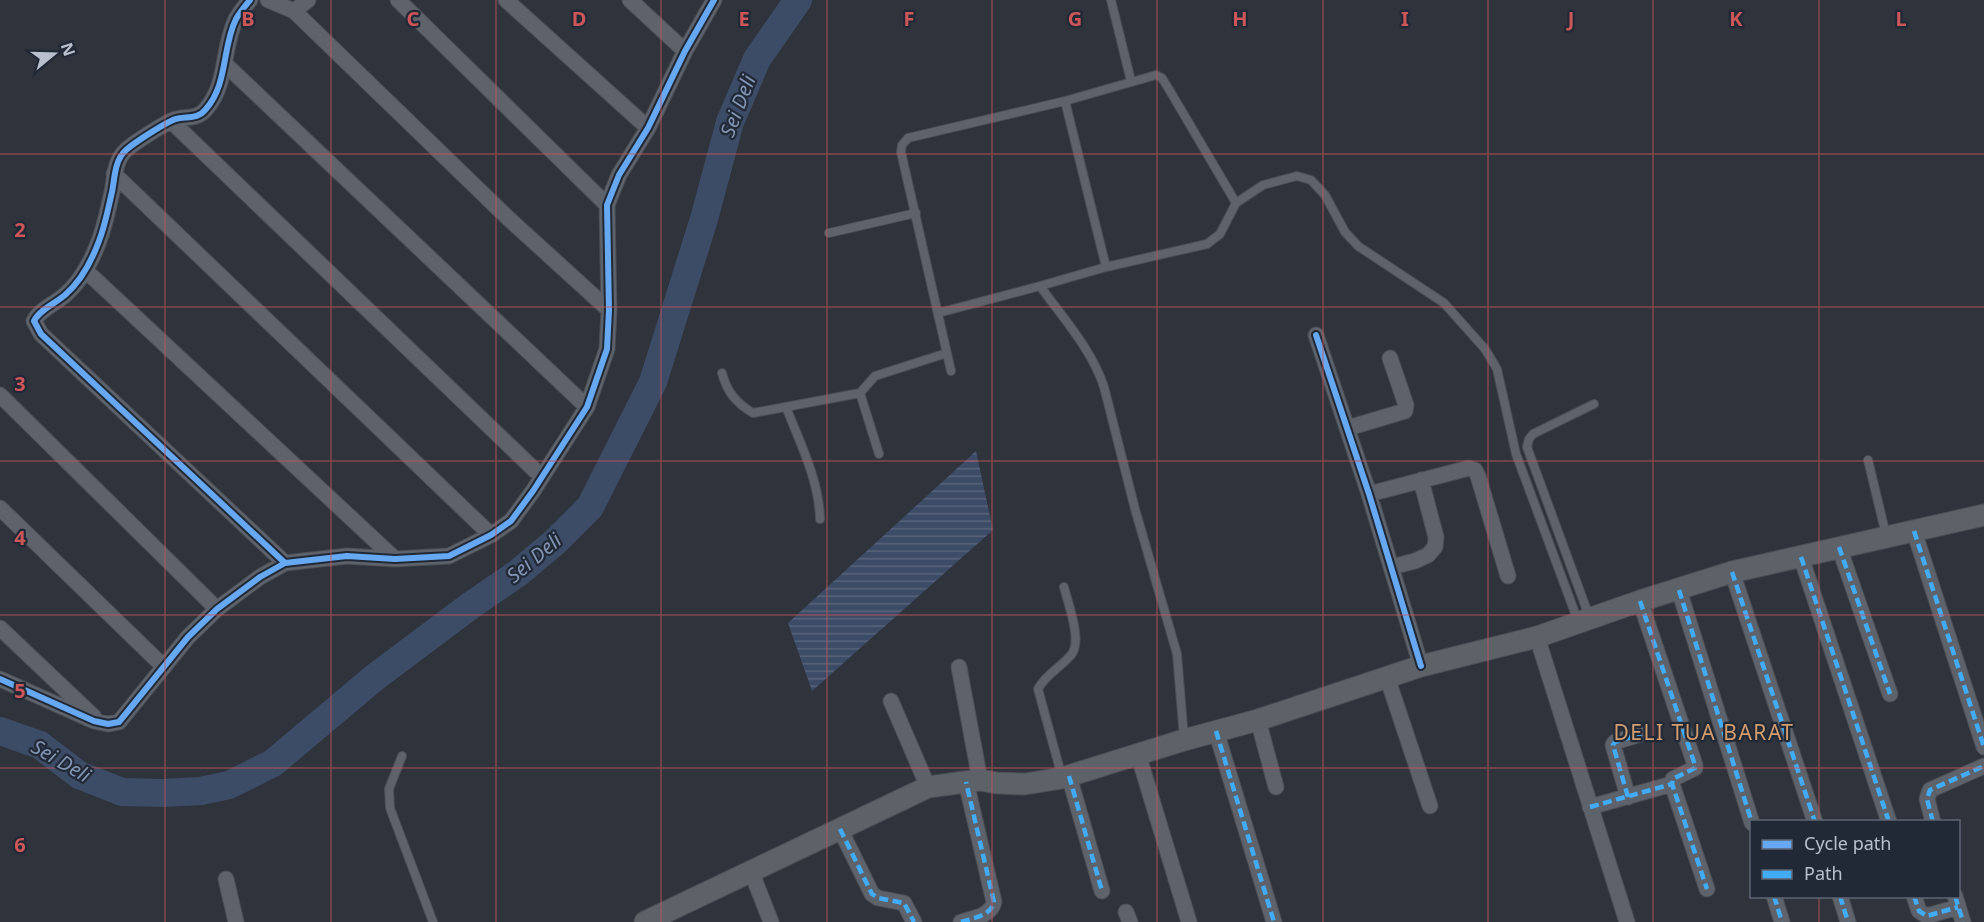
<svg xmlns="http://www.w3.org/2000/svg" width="1984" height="922" font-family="'Noto Sans',sans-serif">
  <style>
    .water { fill: url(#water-rules) }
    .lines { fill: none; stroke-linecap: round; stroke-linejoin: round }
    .river { stroke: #3d4c66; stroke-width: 28 }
    .service-casing { stroke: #4a4e54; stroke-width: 10 }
    .minor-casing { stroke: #4a4e54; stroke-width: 17 }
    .secondary-casing { stroke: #4a4e54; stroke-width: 23 }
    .service { stroke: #5e626a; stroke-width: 8 }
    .minor { stroke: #5e626a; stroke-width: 15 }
    .secondary { stroke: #5d6168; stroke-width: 21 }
    .quiet { stroke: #42abf6; stroke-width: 4.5; stroke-dasharray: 9 4.5; stroke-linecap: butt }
    .cycleway-casing { stroke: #212937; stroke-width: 10 }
    .cycleway { stroke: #66a8f1; stroke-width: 6 }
    .grid { fill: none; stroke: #cd5659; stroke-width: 1.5; stroke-opacity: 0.55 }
    .labels { text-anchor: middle; stroke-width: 4.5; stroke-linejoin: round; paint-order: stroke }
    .water-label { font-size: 20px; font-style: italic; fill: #8295b2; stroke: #212937 }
    .quarter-label { font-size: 21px; letter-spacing: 1.5px; fill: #d39d6d; stroke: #212937 }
    .grid-label { font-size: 20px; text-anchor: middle; font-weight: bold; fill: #cd5659; stroke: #212937; stroke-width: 4.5; stroke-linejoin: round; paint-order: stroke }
  </style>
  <defs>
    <pattern id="water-rules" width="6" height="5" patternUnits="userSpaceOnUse" patternTransform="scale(1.5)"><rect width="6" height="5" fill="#3d4c66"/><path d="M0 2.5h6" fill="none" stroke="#57647b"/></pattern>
  </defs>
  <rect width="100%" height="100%" fill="#2e333c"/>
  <path class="water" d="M976 451 993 530 812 691 788 623Z"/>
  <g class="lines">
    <path class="river" d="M0 731 40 745 79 775 122 792 163 793 201 791 229 785 273 763 374 678 470 606 518 573 556 541 590 507 653 382 704 219 730 122 757 59 798 0"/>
    <g class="service-casing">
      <path id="service" d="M1111 0 1131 81
        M1065 101 1106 267
        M829 233 916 213
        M938 313 1040 286
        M951 371 901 152 902 145 908 138 1065 101 1156 75 1162 78 1170 91 1236 203
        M722 373C727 392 736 403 753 413L860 393 875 376 947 353
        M860 393 879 454
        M786 407C800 443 819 480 820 519
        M1868 460 1886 535
        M1589 616 1527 447 1529 439 1533 434 1594 404
        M1184 738 1177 654 1135 509 1104 387C1092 350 1063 318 1040 286L1106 267 1207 244 1220 234 1236 203 1263 185 1297 176 1311 180 1325 195 1345 232 1358 246 1444 303 1485 349 1497 369 1516 454 1578 621
        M402 756 389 789 390 808 433 922
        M1062 777 1038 689C1046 674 1060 668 1071 655 1083 642 1068 604 1064 587"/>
    </g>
    <g class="minor-casing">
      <path id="minor" d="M250 0C245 6 240 12 236 19 222 47 228 84 206 109 197 121 184 115 173 120 162 125 135 142 126 150 114 161 115 178 112 192 108 209 105 226 99 241 92 260 80 282 65 295 56 303 39 310 34 321L41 334 285 563
        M268 0 294 11 308 0
        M398 0 607 205
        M506 0 648 128
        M630 0 685 51
        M294 11 509 219 609 310
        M225 64 587 407
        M171 121 542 477
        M114 174 491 535
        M85 270 395 559
        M1316 335 1369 494 1421 666
        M0 395 217 609
        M1348 428 1405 411 1406 405 1390 358
        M1369 494 1469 468 1475 470 1478 476 1508 576
        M0 508 164 667
        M1914 531 1984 747
        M1839 547 1890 694
        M1801 557 1889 822
        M1391 567 1415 561 1428 555 1435 547 1436 537 1421 480
        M1732 572 1815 822
        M1679 590 1752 823
        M1640 601 1695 765V768L1673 779 1672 784 1707 889
        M0 628 94 717
        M1537 637 1627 922
        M959 667 980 780
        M1387 677 1430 806
        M0 679 94 721 108 724 119 722 188 637 217 609 260 577 285 563 347 556 395 559 449 556 491 535 511 521 533 491 587 407 607 349 609 310 607 205 619 175 648 128 685 51 714 0
        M891 701 928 787
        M1258 720 1276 787
        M1216 731 1274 922
        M1138 754 1189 922
        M1069 776 1102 891
        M1628 797 1613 745 1615 742 1641 734
        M1590 807 1672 784
        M1933 822 1927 799 1930 790 1984 766
        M840 829 872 894 878 898 904 903 914 922
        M751 871 771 922
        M226 879 236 922
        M1774 896 1782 922
        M1840 896 1848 922
        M1914 896 1919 911 1927 916 1958 907
        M1955 896 1963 922
        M1126 912 1130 922
        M961 922C973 918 991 916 994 902L966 782"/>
    </g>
    <g class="secondary-casing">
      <path id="secondary" d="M645 922 928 787 980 780 997 783 1025 784 1062 778 1184 740 1258 720 1421 666 1537 637 1640 601 1732 572 1984 515"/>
    </g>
    <use href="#service" class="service"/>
    <use href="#minor" class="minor"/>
    <use href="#secondary" class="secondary"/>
    <path class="quiet" d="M1914 531 1984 747
      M1839 547 1890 694
      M1801 557 1889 822
      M1732 572 1815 822
      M1679 590 1752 823
      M1640 601 1695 765V768L1673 779 1672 784 1707 889
      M1216 731 1274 922
      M1069 776 1102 891
      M1628 797 1613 745 1615 742 1641 734
      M1590 807 1672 784
      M1933 822 1927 799 1930 790 1984 766
      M840 829 872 894 878 898 904 903 914 922
      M1774 896 1782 922
      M1840 896 1848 922
      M1914 896 1919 911 1927 916 1958 907
      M1955 896 1963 922
      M961 922C973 918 991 916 994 902L966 782"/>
    <g class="cycleway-casing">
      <path id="cycleway" d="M250 0C245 6 240 12 236 19 222 47 228 84 206 109 197 121 184 115 173 120 162 125 135 142 126 150 114 161 115 178 112 192 108 209 105 226 99 241 92 260 80 282 65 295 56 303 39 310 34 321L41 334 285 563
        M1316 335 1369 494 1421 666
        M0 679 94 721 108 724 119 722 188 637 217 609 260 577 285 563 347 556 395 559 449 556 491 535 511 521 533 491 587 407 607 349 609 310 607 205 619 175 648 128 685 51 714 0"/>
    </g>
    <use href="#cycleway" class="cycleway"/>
  </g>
  <path class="grid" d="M165 0V922M331 0V922M496 0V922M661 0V922M827 0V922M992 0V922M1157 0V922M1323 0V922M1488 0V922M1653 0V922M1819 0V822M0 154H1984M0 307H1984M0 461H1984M0 615H1984M0 768H1984M1819 896V922"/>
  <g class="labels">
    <g class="water-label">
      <text transform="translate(738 106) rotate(-69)" y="7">Sei Deli</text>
      <text transform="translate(534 558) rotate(-40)" y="7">Sei Deli</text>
      <text transform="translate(61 761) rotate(30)" y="7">Sei Deli</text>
    </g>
    <g class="quarter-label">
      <text x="1704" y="740">DELI TUA BARAT</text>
    </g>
  </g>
  <g class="grid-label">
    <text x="248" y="26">B</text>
    <text x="413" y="26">C</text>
    <text x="579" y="26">D</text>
    <text x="744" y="26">E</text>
    <text x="909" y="26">F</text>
    <text x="1075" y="26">G</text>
    <text x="1240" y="26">H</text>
    <text x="1405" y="26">I</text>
    <text x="1571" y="26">J</text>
    <text x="1736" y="26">K</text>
    <text x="1901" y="26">L</text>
    <text x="20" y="237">2</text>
    <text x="20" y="391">3</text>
    <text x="20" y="545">4</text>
    <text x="20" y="698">5</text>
    <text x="20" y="852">6</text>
  </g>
  <rect x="1750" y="820" width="210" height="78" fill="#212937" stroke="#5e6573" stroke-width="1.5"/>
  <rect x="1762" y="840" width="30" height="9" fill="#66a8f1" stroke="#5e6573" stroke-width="1.5"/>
  <text x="1804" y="850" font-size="18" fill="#b9c0cc">Cycle path</text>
  <rect x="1762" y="870" width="30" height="9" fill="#42abf6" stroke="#5e6573" stroke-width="1.5"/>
  <text x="1804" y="880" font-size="18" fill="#b9c0cc">Path</text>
  <g transform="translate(54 54) rotate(71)" stroke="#212937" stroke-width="4.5" paint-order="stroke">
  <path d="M0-4.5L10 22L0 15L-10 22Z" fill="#b9c0cc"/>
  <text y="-9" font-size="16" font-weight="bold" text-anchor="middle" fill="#b9c0cc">N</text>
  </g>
</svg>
